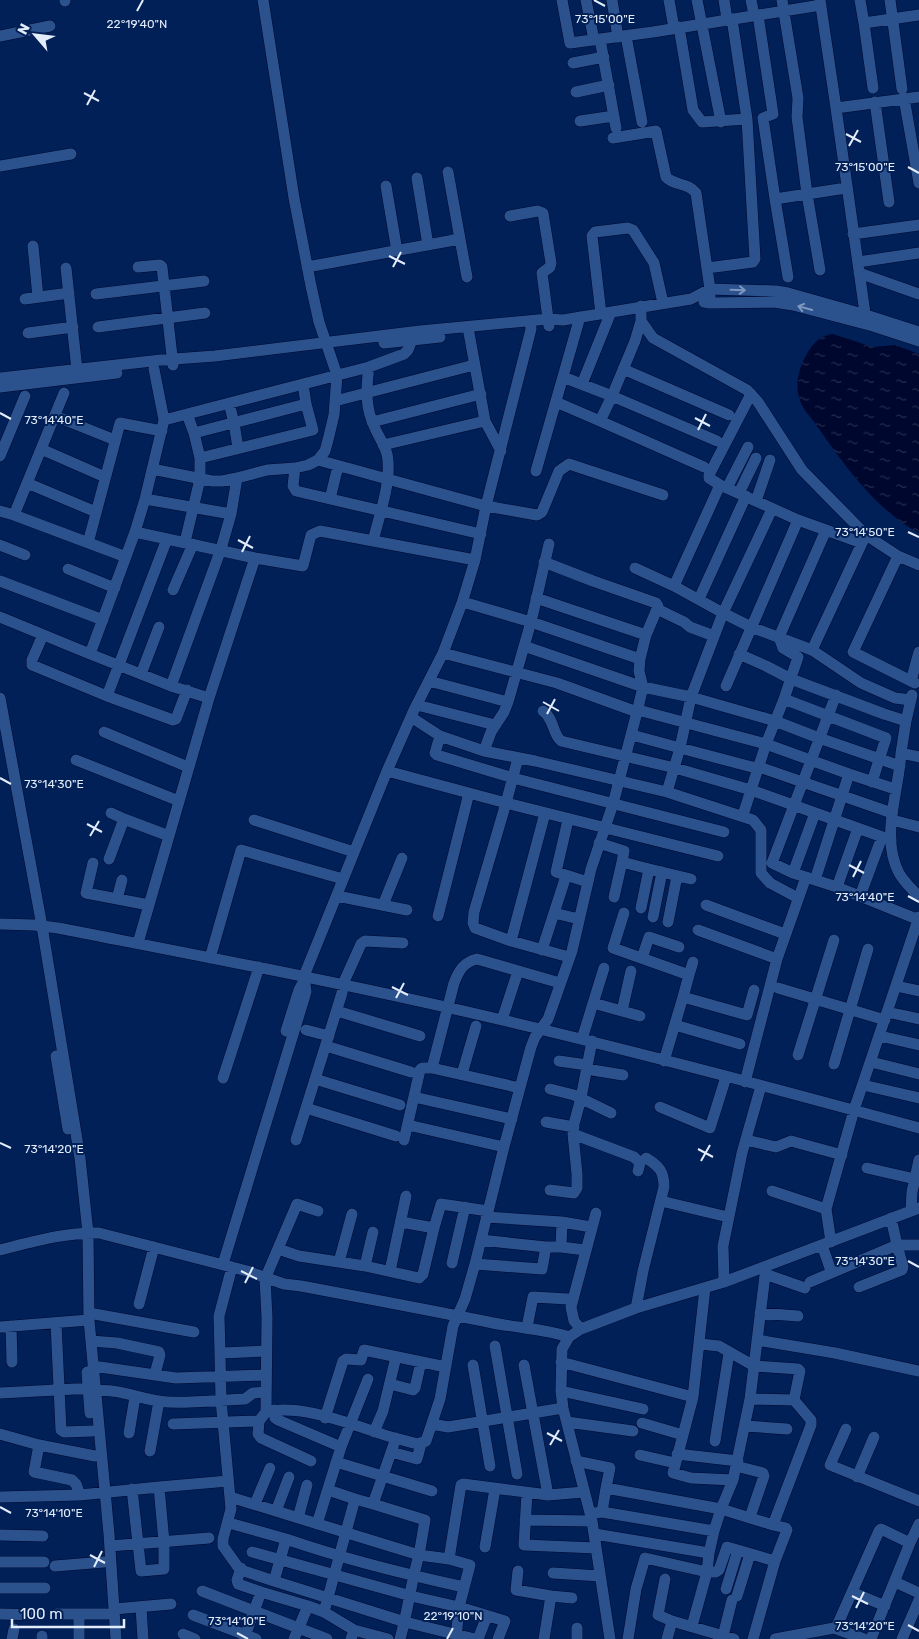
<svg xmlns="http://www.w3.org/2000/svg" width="919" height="1639" font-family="Rubik,sans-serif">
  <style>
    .water { fill: url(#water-ripples) }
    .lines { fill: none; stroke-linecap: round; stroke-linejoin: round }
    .minor-casing { stroke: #000931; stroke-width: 12 }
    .minor { stroke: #2b528d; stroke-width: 11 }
    .oneway { stroke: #7e97be }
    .ticks { fill: none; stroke: #e3ecfa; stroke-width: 2 }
    .ticks-label { font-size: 12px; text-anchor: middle; fill: #e3ecfa; stroke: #002057; stroke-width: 4; stroke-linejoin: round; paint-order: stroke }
  </style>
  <defs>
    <pattern id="water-ripples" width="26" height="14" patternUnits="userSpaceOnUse" patternTransform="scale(1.25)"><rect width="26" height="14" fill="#00072e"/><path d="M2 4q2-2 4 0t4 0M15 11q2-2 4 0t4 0" fill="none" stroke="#252b4d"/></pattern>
  </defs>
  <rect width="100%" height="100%" fill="#002057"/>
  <path class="water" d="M833 334 873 347 896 345 919 354V533C876 510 844 465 817 426 811 417 801 408 799 397 795 384 799 369 805 357 813 344 817 337 833 334Z"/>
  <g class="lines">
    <g class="minor-casing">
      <path id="minor" d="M65 0V1
        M562 0 570 43 653 32 821 5
        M586 0 594 40
        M612 0 618 37
        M669 0 674 28
        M697 0 721 122
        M724 0 727 19
        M751 0 754 15
        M782 0 798 98 797 117 807 194 820 270
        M820 0 836 108 919 97
        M860 0 864 23
        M890 0 902 89
        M758 15 773 114 763 118 775 199 846 188
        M679 27 693 110 702 122 747 119 732 19
        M0 36 50 26
        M626 36 642 122
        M600 39 616 128
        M573 63 604 57
        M873 88 864 23 919 15
        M576 92 609 85
        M904 98 919 183
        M875 102 889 202
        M836 108 866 320
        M580 121 614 116
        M613 138 656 131 666 177C674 186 688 182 696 193L710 289V303
        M0 166 71 154
        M417 178 428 245
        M386 186 397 251
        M775 199 788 277
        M510 216 538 211 543 213 551 263 550 267 542 273 549 326
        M853 234 919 225
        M460 239 467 277
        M33 246 38 297
        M858 262 919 253
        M138 267 160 265 162 267 173 365
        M307 267 460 239 448 172
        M66 268 77 370
        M707 268 753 262 755 259 747 119
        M859 273 919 294
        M96 294 204 281
        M25 299 69 293
        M704 302 710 303 774 302 793 305 873 326 919 341
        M641 306V321L653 338 747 390 758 402 802 470 866 535 898 556 919 565
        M601 314 592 236 595 232 628 228 633 230 654 263 663 303
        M641 321 635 341 612 396 717 441
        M98 327 205 313
        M28 333 73 327
        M384 343 440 337
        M369 367C366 389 365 408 375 428 379 438 388 449 388 461 390 487 379 516 373 541
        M623 369 729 415
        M563 377 612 396 600 421 704 467
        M0 378 161 360 215 356 420 331 548 319 563 320 691 299 710 289 776 291 788 293 866 315 919 332
        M582 384 611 312
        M0 387 117 373
        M751 394 709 475V478L720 485 798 520 862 543 866 535
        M335 401 474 365
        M556 402 600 421
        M229 403 234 423 238 448
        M187 414 194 433 200 458 313 430 306 404 303 384
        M55 416 115 440
        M164 420 369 367 404 354 408 350 412 340
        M485 421 501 451
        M372 422 481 394
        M194 433 306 404
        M383 445 485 421 469 333
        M41 449 105 477
        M0 456 25 396
        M318 460 486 506 537 515 542 512 559 471 569 464 663 495
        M295 468 293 486 296 491 481 534
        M152 469 212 481H222L237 478 231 514 221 549 171 686
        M536 471 580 317
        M237 478 267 470 295 468 308 465 318 460 325 451 328 440 334 415 337 375 319 322 311 286 294 198 263 0
        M27 483 96 512
        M727 488 748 447
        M739 493 756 458
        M145 499 231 514
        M330 499 338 466
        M756 501 770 460
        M772 509 723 613 751 627 812 650 861 683 895 698 911 700
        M0 511 14 515 64 393
        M14 515 126 557
        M185 542 200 479V458
        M88 543 120 423 162 431
        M0 545 25 555
        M898 556 853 652 915 683
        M255 558 303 566 311 535 320 531 475 560
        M544 562 593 581 656 603 658 606 657 609 684 622 690 627 714 636
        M635 568 674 586 723 613 691 697 680 748 752 767H759L892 813
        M68 569 115 588
        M0 581 103 620
        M674 586 720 485
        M173 590 193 544
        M536 598 646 635
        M699 599 746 496
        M463 602 531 622 640 659
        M0 617 90 654 135 532
        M43 635 32 660V665L107 696 173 720 176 719 187 690
        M524 646 643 687 691 697 775 721 819 738 900 766
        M812 650 862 543
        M443 653 557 683 637 712
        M90 654 171 686 209 698
        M739 654 766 666 791 679 884 714 906 721
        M141 674 159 627
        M429 681 508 702
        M911 681 919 652
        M726 686 798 520
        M836 695 772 863 793 873 837 887 919 920
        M912 695 906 721 901 753 919 757
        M107 696 167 539
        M0 698 42 926 80 1158 88 1233 89 1320 109 1534 116 1639
        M784 699 798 657 783 648 779 637 826 530
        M417 705 495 725
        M638 710 766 744 849 774
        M543 711C554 718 552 733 561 741L675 768 751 790 743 815
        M411 717 440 736 484 751 535 761 667 792 753 820 761 830V873L770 883 798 898
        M104 732 188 767
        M632 735 680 748 667 792
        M440 736 435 753 437 755 513 778 724 832
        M484 751 491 732 504 712 508 702 531 622 549 544
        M901 753C899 791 880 837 899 873 904 882 912 889 919 897
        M76 760 179 801
        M387 771 506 803 518 758
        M872 782 886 738 784 699 766 744 751 790 891 840
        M111 813 124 819
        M545 813 511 941 569 957
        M254 820 354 852
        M568 820 556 872 588 882
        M892 820 919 827
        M599 843 624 851 622 862
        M109 859 124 819 169 836
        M93 863 86 893 149 905
        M793 873 815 813
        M815 880 849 774 895 789
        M837 887 858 828
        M337 896 407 910
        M860 896 882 837
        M614 897 622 862 649 869
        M117 899 122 880
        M383 905 402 858
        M706 905 785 934
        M641 908 649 869 691 879
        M554 913 579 919
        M624 913 613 948 689 975 683 997
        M438 916 469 793
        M653 917 662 872
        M668 922 677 876
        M0 924 34 925 58 928C206 957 355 985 502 1020 641 1053 781 1090 919 1128
        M698 930 777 959
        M511 941 475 928 473 923 474 912 506 803 718 856
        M138 943 209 698 255 558 135 532 145 499 164 420 154 369
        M542 950 566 876
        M210 958 241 850 343 879
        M642 958 649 937 679 947
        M689 975 693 962
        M896 986 919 991
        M778 988 885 1020
        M593 1003 640 1016
        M337 1011 420 1036
        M622 1011 631 971
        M887 1012 919 1019
        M502 1020 518 971
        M675 1025 740 1044
        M306 1030 329 1036
        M286 1031 299 990 304 981
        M880 1036 919 1045
        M582 1039 604 968
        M326 1046 411 1072
        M798 1055 834 940
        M56 1056 68 1129
        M559 1061 587 1065
        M664 1061 683 997 747 1015 754 990
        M871 1062 919 1074
        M834 1064 868 949
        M432 1068 454 983C459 970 464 962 477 959L560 983
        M586 1069 623 1075
        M462 1074 476 1026
        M223 1078 259 967
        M315 1079 400 1105
        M745 1082 777 959 806 877
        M863 1085 919 1098
        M550 1089 574 1095 611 1113
        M414 1097 512 1119
        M660 1107 710 1128 726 1077
        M306 1108 396 1136
        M546 1122 574 1127
        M408 1125 504 1147
        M573 1134 634 1157 640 1163 638 1171
        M296 1140 342 993 343 984 361 944 365 941 403 943
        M404 1140 420 1070 422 1068H432L520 1088
        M746 1140 776 1147 791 1141 842 1155
        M867 1168 915 1179
        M550 1190 574 1193 577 1188V1174L573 1134 574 1124 581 1098 592 1041
        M772 1191 826 1209
        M661 1201 728 1217
        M318 1211 297 1204 265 1279 267 1317 266 1412C298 1404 342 1421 373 1431 388 1437 403 1440 418 1444L426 1441 440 1399 453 1326 465 1299 475 1264 504 1147 531 1047 535 1037 548 1019 572 951 591 869 613 804 637 712 643 687 639 671 640 659 646 635 657 609
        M911 1211 912 1192 919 1160
        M486 1217 562 1222 591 1227
        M401 1222 434 1228 441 1204 488 1211
        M481 1240 546 1247
        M831 1242 826 1209 854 1110 919 917
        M822 1245 831 1271
        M561 1247 585 1250
        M278 1249 299 1256 365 1266 419 1278 423 1274 434 1228
        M0 1250C32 1242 66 1232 99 1233L247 1271 284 1284 301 1286C365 1298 429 1310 493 1323 519 1328 544 1329 569 1337
        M339 1262 352 1214
        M452 1263 465 1207
        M223 1264 306 992 304 976 387 771 414 710 443 653 462 603 475 560 486 506 531 329 530 321
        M475 1264 542 1269 546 1247H561L562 1222
        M365 1266 373 1232
        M390 1271 406 1196
        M765 1274 805 1288
        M724 1282 723 1246 742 1153 761 1086
        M810 1282 897 1245 891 1218
        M859 1287 902 1270 903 1267 897 1245H919
        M705 1288 693 1397 673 1473 691 1478 733 1480 750 1399 766 1267
        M139 1304 154 1247
        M636 1308 643 1271 664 1187C664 1171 659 1166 646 1158
        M89 1313 194 1332
        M760 1313 798 1316
        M56 1323 61 1430 64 1432 92 1431
        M11 1326 12 1362
        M0 1327 89 1320
        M527 1327 533 1297 568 1299
        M581 1329 574 1321 571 1307 596 1213
        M757 1340 835 1353 919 1371
        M91 1341 117 1343 159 1352 160 1355 155 1374
        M700 1344 719 1346 754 1366 798 1369 800 1371 794 1400 811 1420V1425L773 1525 721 1509 733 1480
        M495 1346 517 1474
        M220 1353 219 1316 232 1267
        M561 1362 693 1397
        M473 1365 490 1466
        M524 1365 548 1495
        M93 1366 176 1378 266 1375
        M87 1372 90 1413
        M390 1384 413 1390 415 1388 421 1362
        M96 1391C120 1388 144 1401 168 1402 193 1403 220 1400 245 1399L253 1393 266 1392
        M561 1391 643 1409
        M0 1393 94 1388
        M750 1399 794 1400
        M274 1410 275 1418 278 1420 341 1447
        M325 1418 343 1361 346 1359 361 1360 364 1350 446 1367
        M259 1421 258 1434 261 1438 311 1461
        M567 1422 633 1431
        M642 1423 683 1435
        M173 1424 259 1421 266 1412
        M432 1424 448 1427 563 1408
        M745 1426 787 1429
        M846 1429 830 1465 919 1501
        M374 1432 383 1411 396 1357
        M129 1433 135 1397
        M0 1434 39 1445 95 1456
        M715 1441 729 1353
        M39 1445 34 1472 72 1480 76 1484 80 1495
        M150 1451 159 1401
        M391 1452 417 1459 421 1444
        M677 1454 738 1461
        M640 1455 675 1463
        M576 1461 610 1468 606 1488
        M336 1462 432 1491
        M736 1466 763 1473 764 1476 750 1517
        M857 1477 874 1437
        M159 1487 228 1481
        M328 1490 355 1499
        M527 1493 524 1545 596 1548
        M0 1497 80 1495 159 1487 164 1542V1569L141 1571 132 1489
        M230 1497 419 1555 425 1520 373 1504
        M255 1504 270 1468
        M276 1511 289 1477
        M602 1512 606 1488 721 1509 714 1531 709 1553
        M595 1513 602 1512 714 1531
        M298 1518 307 1485
        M525 1520 592 1521
        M229 1523 286 1539 274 1581 244 1571 238 1567 223 1546V1539L231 1509 221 1400 220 1354 222 1353 266 1351
        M317 1524 341 1447 368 1379
        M595 1534 709 1553 707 1572 645 1558 636 1589 628 1639
        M0 1535 43 1536
        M286 1539C344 1559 404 1574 464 1587
        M110 1546 209 1538
        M485 1547 495 1489
        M252 1552 411 1596 459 1607 505 1621 498 1639
        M0 1562H44
        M55 1566 104 1562
        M241 1568 237 1580 238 1584 261 1592
        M518 1571 516 1590 551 1596
        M553 1573 600 1576
        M665 1579 658 1615 672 1621 734 1639
        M274 1581 405 1622 475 1639
        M895 1582 919 1593
        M0 1588H45
        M726 1589 738 1550
        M202 1591 254 1611 244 1639
        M852 1592 885 1606
        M737 1596 750 1554
        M308 1606 324 1612 355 1499 373 1504 396 1438
        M141 1607 143 1639
        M114 1609 171 1604
        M324 1612 354 1630
        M0 1614 39 1615
        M56 1614H107
        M193 1615 256 1639
        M692 1626 707 1572H716L719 1570 727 1547 775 1561
        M577 1628V1639
        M836 1628 879 1531 881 1529 910 1543
        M183 1634 195 1639
        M723 1636 732 1600
        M12 1639 14 1629
        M42 1639V1636
        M79 1639V1614
        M294 1639 308 1606 261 1592 254 1611 327 1639
        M351 1639 354 1630 388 1639
        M400 1639C408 1611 411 1582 419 1555L449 1559
        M456 1639 459 1607 470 1565 449 1559 461 1485 463 1484 548 1495 584 1492
        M478 1639 487 1616
        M544 1639 551 1596 572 1598
        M610 1639 592 1521 563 1408 561 1391 562 1349 569 1337 581 1329 636 1308 724 1282 919 1208
        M667 1639 672 1621
        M753 1639 775 1561 787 1530 786 1528 773 1525
        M775 1639 834 1628 864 1639
        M871 1639 910 1543 919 1524
        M902 1639 919 1600"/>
    </g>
    <use href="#minor" class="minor"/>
  </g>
  <defs><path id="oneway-shaft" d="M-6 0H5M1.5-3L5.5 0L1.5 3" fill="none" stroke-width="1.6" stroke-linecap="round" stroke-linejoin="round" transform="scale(1.25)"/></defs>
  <g class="oneway">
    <use href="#oneway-shaft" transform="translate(738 290) rotate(2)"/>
    <use href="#oneway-shaft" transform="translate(805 308) rotate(-165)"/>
  </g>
  <path class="ticks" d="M594 0 605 6M137 11 143 0M84 93 99 101M87 105 95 90M846 134 861 142M849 146 858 130M908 167 919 173M389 256 405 264M393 267 401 252M0 413 11 419M695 418 710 426M698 430 706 414M908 532 919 537M238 540 253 548M242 552 250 536M543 702 559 711M547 714 555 699M0 778 11 784M87 824 102 832M90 836 99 821M849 865 864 873M853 877 861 861M908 896 919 902M392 987 408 995M396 998 404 983M0 1143 11 1148M698 1149 713 1157M701 1161 710 1145M908 1261 919 1267M241 1271 257 1279M245 1283 253 1267M547 1433 562 1441M550 1445 559 1430M0 1507 11 1513M90 1555 105 1563M94 1567 102 1551M852 1596 868 1604M856 1608 864 1592M908 1625 919 1631M237 1633 248 1639M447 1639 453 1628"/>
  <g class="ticks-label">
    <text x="605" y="23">73°15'00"E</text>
    <text x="137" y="28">22°19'40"N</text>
    <text x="865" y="171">73°15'00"E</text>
    <text x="54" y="424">73°14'40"E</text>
    <text x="865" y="536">73°14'50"E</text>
    <text x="54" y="788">73°14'30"E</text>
    <text x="865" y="901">73°14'40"E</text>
    <text x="54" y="1153">73°14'20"E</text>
    <text x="865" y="1265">73°14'30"E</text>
    <text x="54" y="1517">73°14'10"E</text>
    <text x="453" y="1620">22°19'10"N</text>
    <text x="237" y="1625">73°14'10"E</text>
    <text x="865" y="1630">73°14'20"E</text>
  </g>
  <g transform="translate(35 35) rotate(298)" stroke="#002057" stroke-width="4" paint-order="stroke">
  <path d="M0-4L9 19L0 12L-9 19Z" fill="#e3ecfa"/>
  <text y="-8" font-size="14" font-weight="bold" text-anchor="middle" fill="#e3ecfa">N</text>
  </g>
  <path d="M12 1619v8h112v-8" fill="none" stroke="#e3ecfa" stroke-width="2.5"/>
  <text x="20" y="1619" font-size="15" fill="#e3ecfa" stroke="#002057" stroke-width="4" paint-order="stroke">100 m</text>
</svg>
